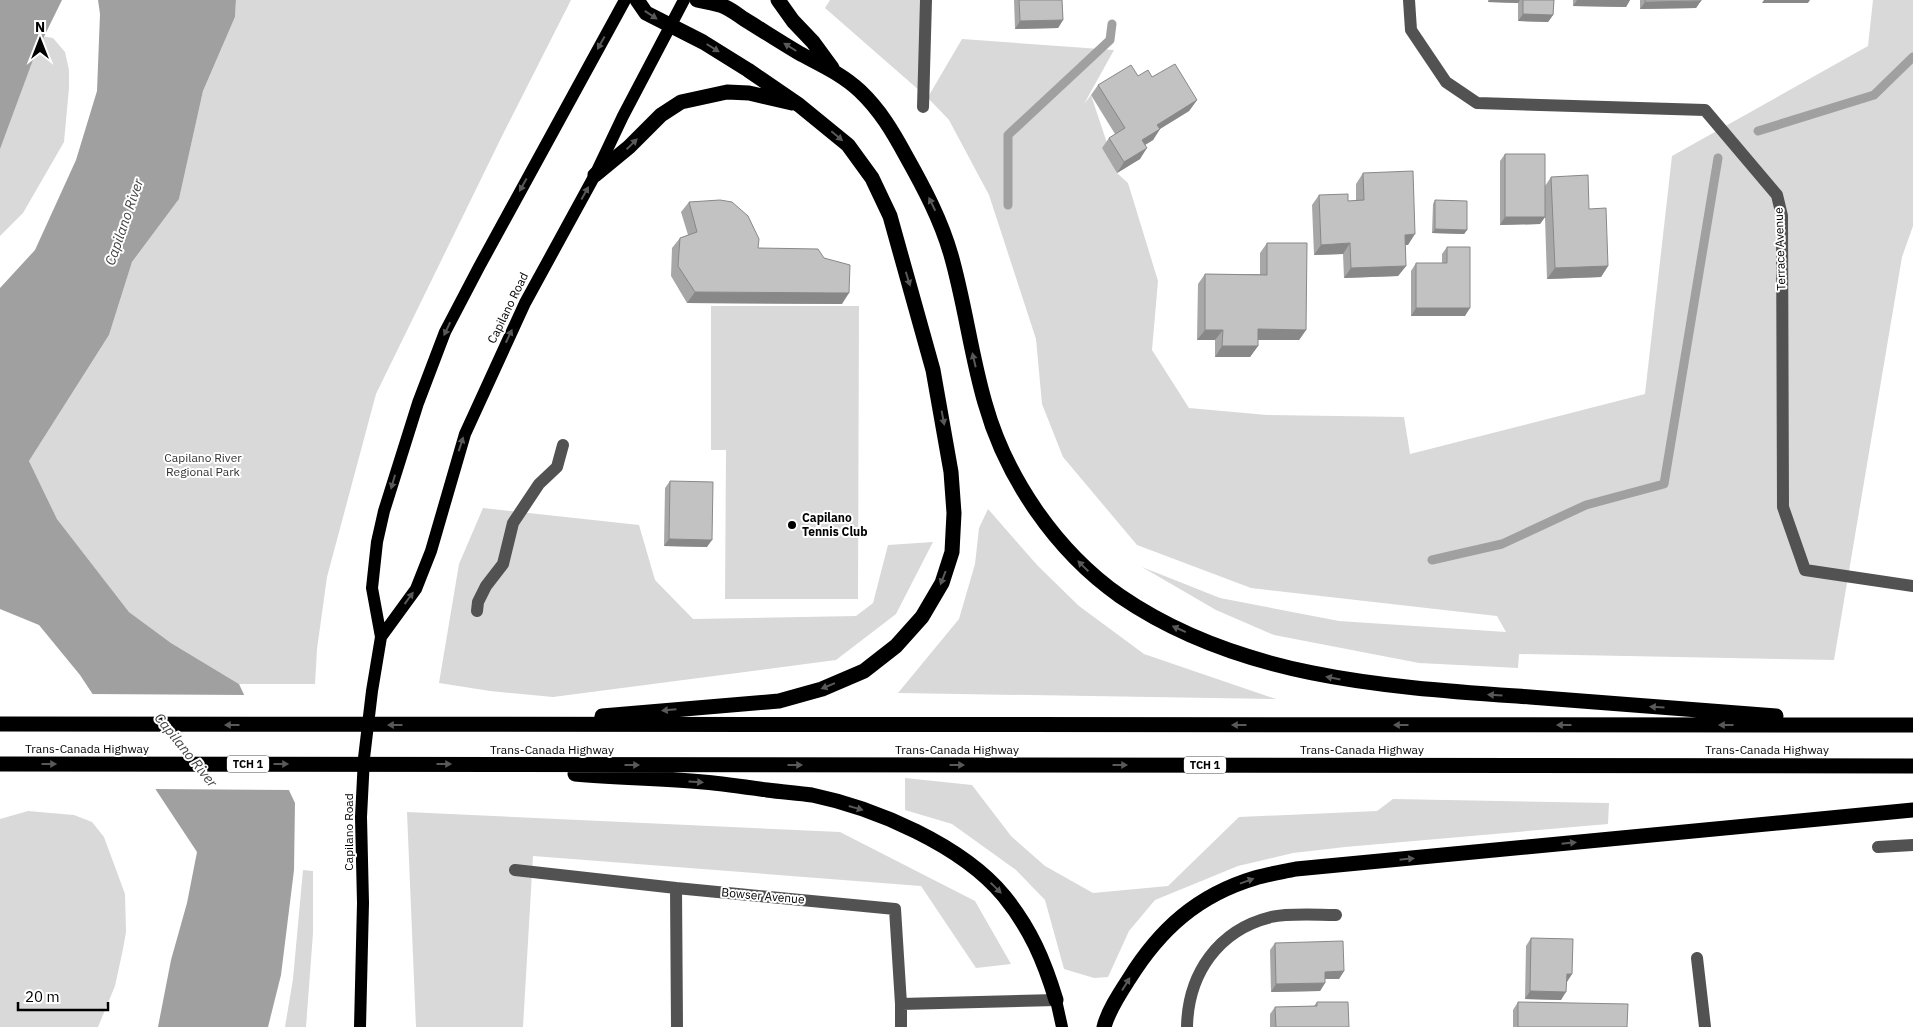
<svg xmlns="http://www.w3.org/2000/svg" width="1913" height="1027" font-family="'IBM Plex Sans',sans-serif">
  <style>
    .green { fill: #d9d9d9 }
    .water { fill: #a0a0a0 }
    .pier { fill: #fff }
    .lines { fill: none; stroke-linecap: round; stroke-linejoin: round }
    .stream { stroke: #a0a0a0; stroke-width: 9 }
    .minor { stroke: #525252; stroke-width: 12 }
    .major { stroke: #000; stroke-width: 12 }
    .highway { stroke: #000; stroke-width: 15 }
    .wall { fill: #a7a7a7 }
    .shaded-wall { fill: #888 }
    .building { fill: #c2c2c2; stroke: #888 }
    .oneway { fill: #595959 }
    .poi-dot { fill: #000; stroke: #fff; stroke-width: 2 }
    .labels { text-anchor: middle; stroke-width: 4; stroke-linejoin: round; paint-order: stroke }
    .shield { fill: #fff; stroke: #4c4c4c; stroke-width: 1 }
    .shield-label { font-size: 11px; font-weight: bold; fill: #000 }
    .street-label { font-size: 12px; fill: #000; stroke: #fff }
    .park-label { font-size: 12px; fill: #303030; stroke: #fff }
    .poi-label { font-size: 12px; font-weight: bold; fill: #000; stroke: #fff; text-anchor: start }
    .water-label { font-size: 14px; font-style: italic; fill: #414141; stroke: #fff }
  </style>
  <rect width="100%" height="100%" fill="#fff"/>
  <path class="green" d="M236 0H571L503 134 376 394 327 577 317 649 315 684H239L171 643 129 612 57 519 29 461 109 335 132 262 179 199 203 91 235 17Z
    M830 0H924L928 97 962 39 1114 50 1084 104 1091 95 1117 173 1128 183 1158 281 1152 350 1189 408 1267 415 1404 417 1410 454 1645 394 1672 156 1868 46 1873 0H1913V226L1902 257 1834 660 1519 654 1518 668 1419 663 1274 635 1216 610 1142 567 1220 598 1339 621 1506 632 1497 616 1251 588 1137 545 1063 457 1042 404 1036 339 989 195 949 120 928 98 825 8Z
    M34 35 53 38 65 52 69 70V88L64 142 23 213 0 236V55Z
    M711 306H859L858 599H725L726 450H711Z
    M483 508 639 525 655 580 693 619 856 616 873 603 888 545 933 542 896 614 836 660 553 697 490 691 439 683 459 564Z
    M988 509 1038 566 1079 606 1144 654 1276 699 898 693 959 619 975 564 979 528Z
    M905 778 972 785 1011 836 1045 866 1093 893 1168 886 1239 817 1377 811 1393 799 1609 803 1608 824 1345 847 1293 853 1238 866 1155 900 1129 931 1108 977 1094 978 1064 969 1045 900 1016 870 952 824 905 810Z
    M28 811 74 815 92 822 104 837 125 894 126 932 123 949 115 986 98 1027H0V819Z
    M407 812 840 832 975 901 1011 964 976 968 921 886 533 856 523 1027H416Z
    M303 870 313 871V933L306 1027H285L293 979Z"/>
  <path class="water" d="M0 0H62L34 57 0 149Z
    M98 0H236L235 17 203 91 179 199 132 262 109 335 29 461 57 519 129 612 171 643 239 684 295 803 294 870 281 975 268 1027H158L171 960 187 903 197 852 80 675 39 625 0 609V288L35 250 76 160 97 91 100 14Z"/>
  <path class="pier" d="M90 694 246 695 292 790 152 789Z"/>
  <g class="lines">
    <path class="stream" d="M1758 131 1874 95 1913 57
      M1008 205V135L1110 40 1112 24
      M1432 560 1502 544 1586 505 1664 484 1718 158"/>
    <path class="minor" d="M1409 0 1411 30 1446 82 1477 103 1705 110 1777 195 1782 216 1783 507 1805 570 1913 586
      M923 107 926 0
      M477 611 478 602 486 586 503 564 513 523 539 484 557 467 563 445
      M1878 847 1913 845
      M515 870 676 888
      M1697 958 1705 1027
      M901 1004V1027
      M677 1027 676 888 895 909 901 1004 1056 1000
      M1187 1027C1188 974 1218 930 1271 917 1289 913 1316 915 1336 915"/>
    <path class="major" d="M381 637 416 589 431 551 465 434 525 303 595 175 623 116 684 0
      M1056 1000 1062 1027
      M360 1027 363 903 361 817 364 758 372 691 381 637 372 588 377 542 384 511 418 403 445 332 479 267 625 0"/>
    <path class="highway" d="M697 0C706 2 717 3 725 7 732 10 738 15 744 19 762 30 780 42 799 53 821 65 842 74 860 91 880 110 893 132 906 156 924 188 941 220 951 255 965 304 971 355 985 403 1006 478 1056 551 1120 596 1241 679 1389 687 1530 697 1612 704 1694 710 1776 716
      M778 0 793 21 813 42 832 68
      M595 175 629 147 661 115 681 102 727 92 749 93 792 103
      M602 716 779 701 822 689 864 671 896 646 922 617 942 583 952 552 954 513 951 472 933 370 890 216 872 178 848 145 799 105 748 70 703 42 646 13 637 0
      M0 724 1913 725
      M0 764 1913 766
      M575 774C617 778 660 778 703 782 724 784 746 787 767 790 782 792 797 793 812 795 875 808 962 845 1004 896 1030 928 1044 960 1056 1000
      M1104 1027C1108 1011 1120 993 1129 979 1160 929 1198 895 1255 878 1268 874 1282 872 1296 869L1913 810"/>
  </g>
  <path class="wall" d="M1014 0H1062L1063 20 1058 28 1015 29Z
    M1488 0H1554L1553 15 1548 22 1518 21V3L1488 2Z
    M1573 0H1630L1626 7 1573 6Z
    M1640 0H1701L1696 8 1640 9Z
    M1138 76 1152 77 1197 100 1189 111 1160 129 1153 140 1145 145 1140 159 1117 173 1102 148 1109 138 1115 134 1091 95 1098 85Z
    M1505 154 1545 186 1551 177 1589 209 1608 266 1601 277 1547 279 1545 217 1540 224 1500 225V161Z
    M1363 173 1408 245H1405L1406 266 1398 276 1344 278 1343 254 1314 255 1312 205 1319 195 1348 201 1356 200V184Z
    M1435 200 1467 230 1464 234 1432 233 1433 204Z
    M689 202 842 304 687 303 671 276 672 248 680 238 688 235 681 212Z
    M1267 243 1306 330 1299 340H1258V346L1250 357H1215V340H1197L1198 284 1205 274H1260V253Z
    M1447 247 1465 316H1411V271L1416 263H1442V254Z
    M670 481 707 547 664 546 665 488Z
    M1531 938 1572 974 1566 982 1561 1000 1525 999 1526 946Z
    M1275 943 1344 971 1339 979H1325V983L1320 991 1271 992 1270 950Z
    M1317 1002 1349 1027H1270V1014L1275 1007 1314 1006Z
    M1518 1002 1627 1027H1513V1010Z"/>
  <path class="shaded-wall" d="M1490 0H1520L1518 3 1488 2Z
    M1577 0H1630L1626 7 1573 6Z
    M1764 0H1810L1808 3H1762Z
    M1701 1 1696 8 1640 9 1645 2Z
    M1523 14 1553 15 1548 22 1518 21Z
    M1063 20 1058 28 1015 29 1020 21Z
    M1197 100 1189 111 1150 135 1157 125Z
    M1160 129 1153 140 1135 151 1142 140Z
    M1147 148 1140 159 1117 173 1124 162Z
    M1505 217H1545L1540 224 1500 225Z
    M1435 229 1467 230 1464 234 1432 233Z
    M1415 234 1408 245H1397L1405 235Z
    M1350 243 1343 254 1314 255 1321 245Z
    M1406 266 1398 276 1344 278 1351 268Z
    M1608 266 1601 277 1547 279 1555 268Z
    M695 292 849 293 842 304 687 303Z
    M1416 308H1470L1465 316H1411Z
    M1258 329 1306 330 1299 340H1250Z
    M1205 330H1223L1215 340H1197Z
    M1222 346H1258L1250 357H1215Z
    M669 539 712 540 707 547 664 546Z
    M1344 971 1339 979H1320L1325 972Z
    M1567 974H1572L1567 982 1562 981Z
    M1325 983 1320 991 1271 992 1276 984Z
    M1530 991 1566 992 1561 1000 1525 999Z"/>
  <path class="building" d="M1019 0H1062L1063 20 1020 21Z
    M1523 0H1554L1553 15 1523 14Z
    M1645 0H1701V1L1645 2Z
    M1175 64 1197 100 1157 125 1160 129 1142 140 1147 148 1124 162 1109 138 1125 128 1098 85 1131 65 1138 76 1148 70 1152 77Z
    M1505 154H1545V217H1505Z
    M1413 171 1415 234 1405 235 1406 266 1351 268 1350 243 1321 245 1319 195 1348 194V201L1364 200 1363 173Z
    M1588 175 1589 209 1606 208 1608 266 1555 268 1551 177Z
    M720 200 732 202 748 216 759 239 758 248 818 249 824 258 850 265 849 293 695 292 678 266 680 238 697 232 689 202Z
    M1435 200 1467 201V230L1435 229Z
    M1267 243H1307L1306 330 1258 329V346H1222L1223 330H1205V274L1267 275Z
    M1447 247H1470V308H1416V263H1447Z
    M670 481 713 482 712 540 669 539Z
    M1531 938 1573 939 1572 974H1567L1566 992 1530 991Z
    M1343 941 1344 971 1325 972V983L1276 984 1275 943Z
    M1317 1002H1348L1349 1027H1276L1275 1007 1317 1006Z
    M1518 1002 1628 1004 1627 1027H1518Z"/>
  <defs><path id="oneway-solid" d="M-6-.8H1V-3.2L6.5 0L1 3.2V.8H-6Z" transform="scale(1.25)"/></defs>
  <g class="oneway">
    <use href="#oneway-solid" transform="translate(651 15) rotate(33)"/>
    <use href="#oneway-solid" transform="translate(601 43) rotate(119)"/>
    <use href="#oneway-solid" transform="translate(790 47) rotate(-148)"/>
    <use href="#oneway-solid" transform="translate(713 48) rotate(32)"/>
    <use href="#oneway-solid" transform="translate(837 136) rotate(40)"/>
    <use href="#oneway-solid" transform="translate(632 144) rotate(-44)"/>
    <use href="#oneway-solid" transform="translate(523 185) rotate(119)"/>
    <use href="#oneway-solid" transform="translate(585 193) rotate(-61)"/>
    <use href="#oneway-solid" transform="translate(932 204) rotate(-116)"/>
    <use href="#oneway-solid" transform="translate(908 279) rotate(73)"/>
    <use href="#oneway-solid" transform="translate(447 329) rotate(115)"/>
    <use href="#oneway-solid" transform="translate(509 336) rotate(-65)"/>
    <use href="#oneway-solid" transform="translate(974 360) rotate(-103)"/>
    <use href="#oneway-solid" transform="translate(943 418) rotate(79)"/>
    <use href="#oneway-solid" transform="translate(461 444) rotate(-72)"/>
    <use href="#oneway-solid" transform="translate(393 482) rotate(106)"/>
    <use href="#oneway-solid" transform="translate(1083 566) rotate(-135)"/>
    <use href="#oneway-solid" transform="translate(943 578) rotate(111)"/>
    <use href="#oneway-solid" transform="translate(409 598) rotate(-54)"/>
    <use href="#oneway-solid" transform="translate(1179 629) rotate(-156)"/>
    <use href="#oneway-solid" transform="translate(1333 678) rotate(-169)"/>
    <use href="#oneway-solid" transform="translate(828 686) rotate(158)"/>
    <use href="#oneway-solid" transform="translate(1495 695) rotate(-176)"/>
    <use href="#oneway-solid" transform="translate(1657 707) rotate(-176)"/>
    <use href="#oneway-solid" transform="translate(669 710) rotate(175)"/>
    <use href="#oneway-solid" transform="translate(232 725) rotate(-180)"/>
    <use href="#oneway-solid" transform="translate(395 725) rotate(180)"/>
    <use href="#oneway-solid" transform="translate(1239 725) rotate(180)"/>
    <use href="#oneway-solid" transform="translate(1401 725) rotate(180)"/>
    <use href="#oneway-solid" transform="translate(1564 725) rotate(180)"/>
    <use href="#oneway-solid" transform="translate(1726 725) rotate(180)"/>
    <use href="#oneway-solid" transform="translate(49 764)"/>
    <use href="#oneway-solid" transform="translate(281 764)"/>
    <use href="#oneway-solid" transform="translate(444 764)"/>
    <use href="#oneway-solid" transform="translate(632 765)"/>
    <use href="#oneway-solid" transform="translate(795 765)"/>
    <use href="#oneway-solid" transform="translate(957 765)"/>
    <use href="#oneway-solid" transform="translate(1120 765)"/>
    <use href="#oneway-solid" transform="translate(696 782) rotate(4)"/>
    <use href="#oneway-solid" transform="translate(856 808) rotate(16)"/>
    <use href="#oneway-solid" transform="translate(1569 843) rotate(-6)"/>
    <use href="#oneway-solid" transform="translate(1407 859) rotate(-6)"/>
    <use href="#oneway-solid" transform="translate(1247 881) rotate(-20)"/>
    <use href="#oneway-solid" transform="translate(996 888) rotate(44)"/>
    <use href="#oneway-solid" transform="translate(1126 984) rotate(-58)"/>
  </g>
  <circle class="poi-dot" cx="792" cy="525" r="5"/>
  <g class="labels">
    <g class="shield">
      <rect x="227" y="755.5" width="42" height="17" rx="4"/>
      <rect x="1184" y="756.5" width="42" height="17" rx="4"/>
    </g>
    <g class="shield-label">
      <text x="248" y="768">TCH 1</text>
      <text x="1205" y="769">TCH 1</text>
    </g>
    <g class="street-label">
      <text transform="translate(1780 249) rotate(-92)" y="4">Terrace Avenue</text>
      <text transform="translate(508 308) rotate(-64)" y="4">Capilano Road</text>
      <text x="87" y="753">Trans-Canada Highway</text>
      <text x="552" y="754">Trans-Canada Highway</text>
      <text x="957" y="754">Trans-Canada Highway</text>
      <text x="1362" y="754">Trans-Canada Highway</text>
      <text x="1767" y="754">Trans-Canada Highway</text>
      <text transform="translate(349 832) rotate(-90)" y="4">Capilano Road</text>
      <text transform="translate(763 896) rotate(5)" y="4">Bowser Avenue</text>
    </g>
    <g class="park-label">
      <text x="203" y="462">Capilano River<tspan x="203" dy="14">Regional Park</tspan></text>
    </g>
    <g class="poi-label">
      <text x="802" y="522">Capilano<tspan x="802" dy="14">Tennis Club</tspan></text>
    </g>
    <g class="water-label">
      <text transform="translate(124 222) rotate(-71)" y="5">Capilano River</text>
      <text transform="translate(186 750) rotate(51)" y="5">Capilano River</text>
    </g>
  </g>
  <g transform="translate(40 40)" stroke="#ffffff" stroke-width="4" paint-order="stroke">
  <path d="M0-4L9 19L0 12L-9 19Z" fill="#000000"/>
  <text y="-8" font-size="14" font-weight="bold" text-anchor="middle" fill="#000000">N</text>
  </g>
  <path d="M18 1002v8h90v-8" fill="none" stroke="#000000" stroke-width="2.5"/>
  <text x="25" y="1002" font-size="15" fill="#000000" stroke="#ffffff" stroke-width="4" paint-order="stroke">20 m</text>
</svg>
